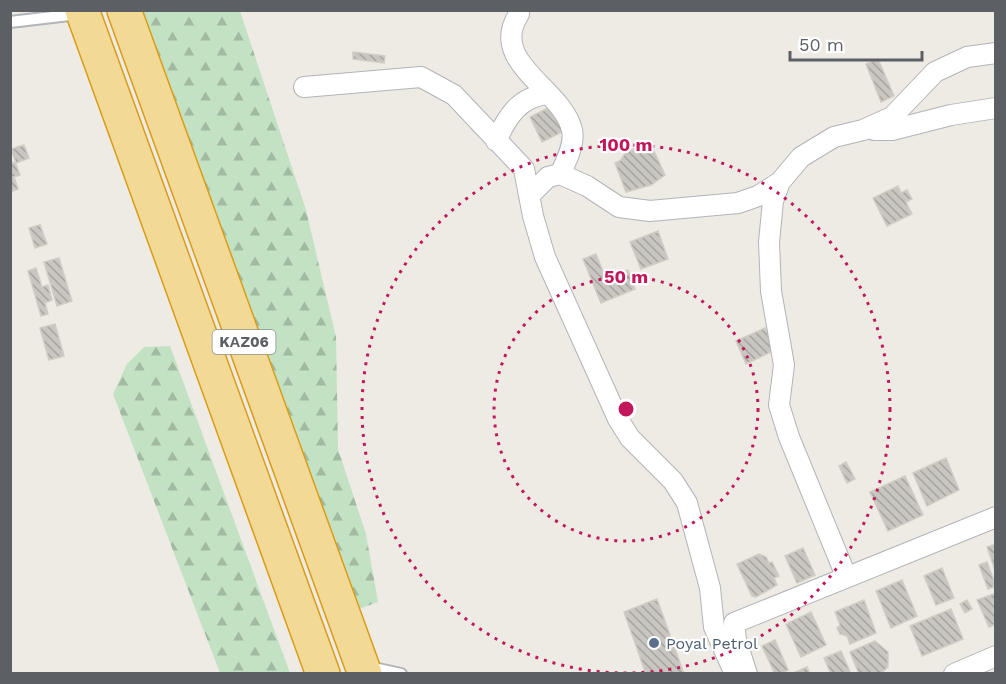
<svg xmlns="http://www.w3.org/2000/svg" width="1006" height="684" font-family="'Work Sans',sans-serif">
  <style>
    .forest { fill: url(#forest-firs) }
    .building { fill: url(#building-back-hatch); stroke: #d1cdc3; stroke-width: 1.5 }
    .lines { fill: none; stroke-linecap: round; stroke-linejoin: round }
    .lane-casing { stroke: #b1b4b8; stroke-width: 14 }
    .street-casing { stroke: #b1b4b8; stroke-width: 22 }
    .highway-casing { stroke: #da9c17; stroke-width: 36 }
    .lane { stroke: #fff; stroke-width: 10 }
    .street { stroke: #fff; stroke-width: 20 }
    .highway { stroke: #f2da96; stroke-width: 33 }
    .ring { fill: none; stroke: #c2185b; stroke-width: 3; stroke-dasharray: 3 6 }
    .service-dot { fill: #5c6f8a; stroke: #fff; stroke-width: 2 }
    .labels { text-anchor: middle; stroke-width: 4.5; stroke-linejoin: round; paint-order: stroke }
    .shield { fill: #fff; stroke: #8d8f92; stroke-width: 1.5 }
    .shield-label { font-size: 15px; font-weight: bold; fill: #5c5f63 }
    .service-label { font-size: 16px; fill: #4e5e75; stroke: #fff; text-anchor: start }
    .centre { fill: #c2185b; stroke: #fff; stroke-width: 3 }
    .ring-label { font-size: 18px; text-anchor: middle; font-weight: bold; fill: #c2185b; stroke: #fff; stroke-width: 4.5; stroke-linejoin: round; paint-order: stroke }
  </style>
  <defs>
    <pattern id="forest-firs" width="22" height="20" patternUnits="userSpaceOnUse" patternTransform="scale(1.5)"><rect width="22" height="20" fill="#c3e2c3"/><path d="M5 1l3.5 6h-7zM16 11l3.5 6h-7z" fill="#a2baa2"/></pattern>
    <pattern id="building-back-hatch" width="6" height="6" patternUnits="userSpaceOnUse" patternTransform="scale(1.5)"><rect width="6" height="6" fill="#c9c6c1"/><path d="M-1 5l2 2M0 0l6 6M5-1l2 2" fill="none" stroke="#a6a4a0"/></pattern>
  </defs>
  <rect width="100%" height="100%" fill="#edebe4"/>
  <path class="forest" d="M131 11H240L306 210 336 337 338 449 366 534 378 602 351 612Z
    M170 346 290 673H220L113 394 127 364 144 347Z"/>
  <path class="building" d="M353 52 385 56 384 63 353 59Z
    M878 59 894 96 881 102 866 64Z
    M552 106 564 131 542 142 530 117Z
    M24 145 29 158 16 163 11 149Z
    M641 146 644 153 653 149 665 175 651 185 626 192 615 163 621 160 625 153Z
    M15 162 20 175 14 177 18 189 10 192V163Z
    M898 186 901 193 907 190 912 199 906 202 912 214 887 226 873 198Z
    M40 225 47 244 35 248 29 228Z
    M658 231 668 259 641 269 630 242Z
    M596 254 606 279 628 270 635 289 601 303 583 259Z
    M59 258 72 301 57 306 44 262Z
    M36 268 42 287 48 285 52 300 45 303 48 314 41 316 28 271Z
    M55 324 64 356 49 360 40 328Z
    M765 328 775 350 746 364 736 341Z
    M946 458 959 490 927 506 913 473Z
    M846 462 855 479 847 483 839 466Z
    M905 476 923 515 888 531 870 492Z
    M996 544V573L987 547Z
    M803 548 815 575 797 583 785 556Z
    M759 554 766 557 769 563 772 562 779 576 774 578 777 585 756 597 752 596 737 564Z
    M987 562 996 586 988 589 979 565Z
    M942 568 954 598 936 605 924 576Z
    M902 580 917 616 891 628 876 591Z
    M996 593V624L989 627 977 600Z
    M657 599 684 674H646L624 612Z
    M864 600 876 633 850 644 847 636 840 634 837 628 840 625 835 612Z
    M967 600 972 609 965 613 960 604Z
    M951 609 963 639 922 656 910 626Z
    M811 612 826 645 801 657 786 624Z
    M775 640 788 670 780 674H775L762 646Z
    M875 641 888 652V667L880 674H859L850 652Z
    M841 651 851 674H831L824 658Z
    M807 667 810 674H791Z"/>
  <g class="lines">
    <g class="lane-casing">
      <path id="lane" d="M10 22 78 14
        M369 667 401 674"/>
    </g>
    <g class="street-casing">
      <path id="street" d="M519 14C487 62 563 89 572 130 575 144 566 162 560 174
        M304 87 421 77 454 95 524 169 533 216 545 257 618 419 630 438 673 481 687 503 710 588 714 627 735 674
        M874 130H892L951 115 996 108
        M496 141C507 117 519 97 547 94
        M780 182 773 201 769 242 771 291 784 365 779 405 789 437 846 576
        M529 196 548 177 560 174 587 186 619 207 650 211 738 203 758 196 780 182 801 157 834 137 863 130 892 117 935 72 967 57 996 53
        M747 674 736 640 734 623 996 517
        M954 674 996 656"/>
    </g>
    <g class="highway-casing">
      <path id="highway" d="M82 10 323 674
        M124 10 365 674"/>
    </g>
    <use href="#lane" class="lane"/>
    <use href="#street" class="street"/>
    <use href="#highway" class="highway"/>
  </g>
  <g class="ring">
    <circle cx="626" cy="409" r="132"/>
    <circle cx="626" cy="409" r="264"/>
  </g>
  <circle class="service-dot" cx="654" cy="643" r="6"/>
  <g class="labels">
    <rect class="shield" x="212.5" y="330" width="63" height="24" rx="4.5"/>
    <g class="shield-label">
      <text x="244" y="347">KАZ06</text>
    </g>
    <g class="service-label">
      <text x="666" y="649">Poyal Petrol</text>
    </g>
  </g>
  <circle cx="626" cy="409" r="9" class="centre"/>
  <g class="ring-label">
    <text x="626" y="151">100 m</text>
    <text x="626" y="283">50 m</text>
  </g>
  <rect width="1006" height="684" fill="none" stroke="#5c5f63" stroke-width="24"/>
  <path d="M790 51v9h132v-9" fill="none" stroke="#5c5f63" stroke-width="3"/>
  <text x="799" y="51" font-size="18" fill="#5c5f63" stroke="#ffffff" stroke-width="4.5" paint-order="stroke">50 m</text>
</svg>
